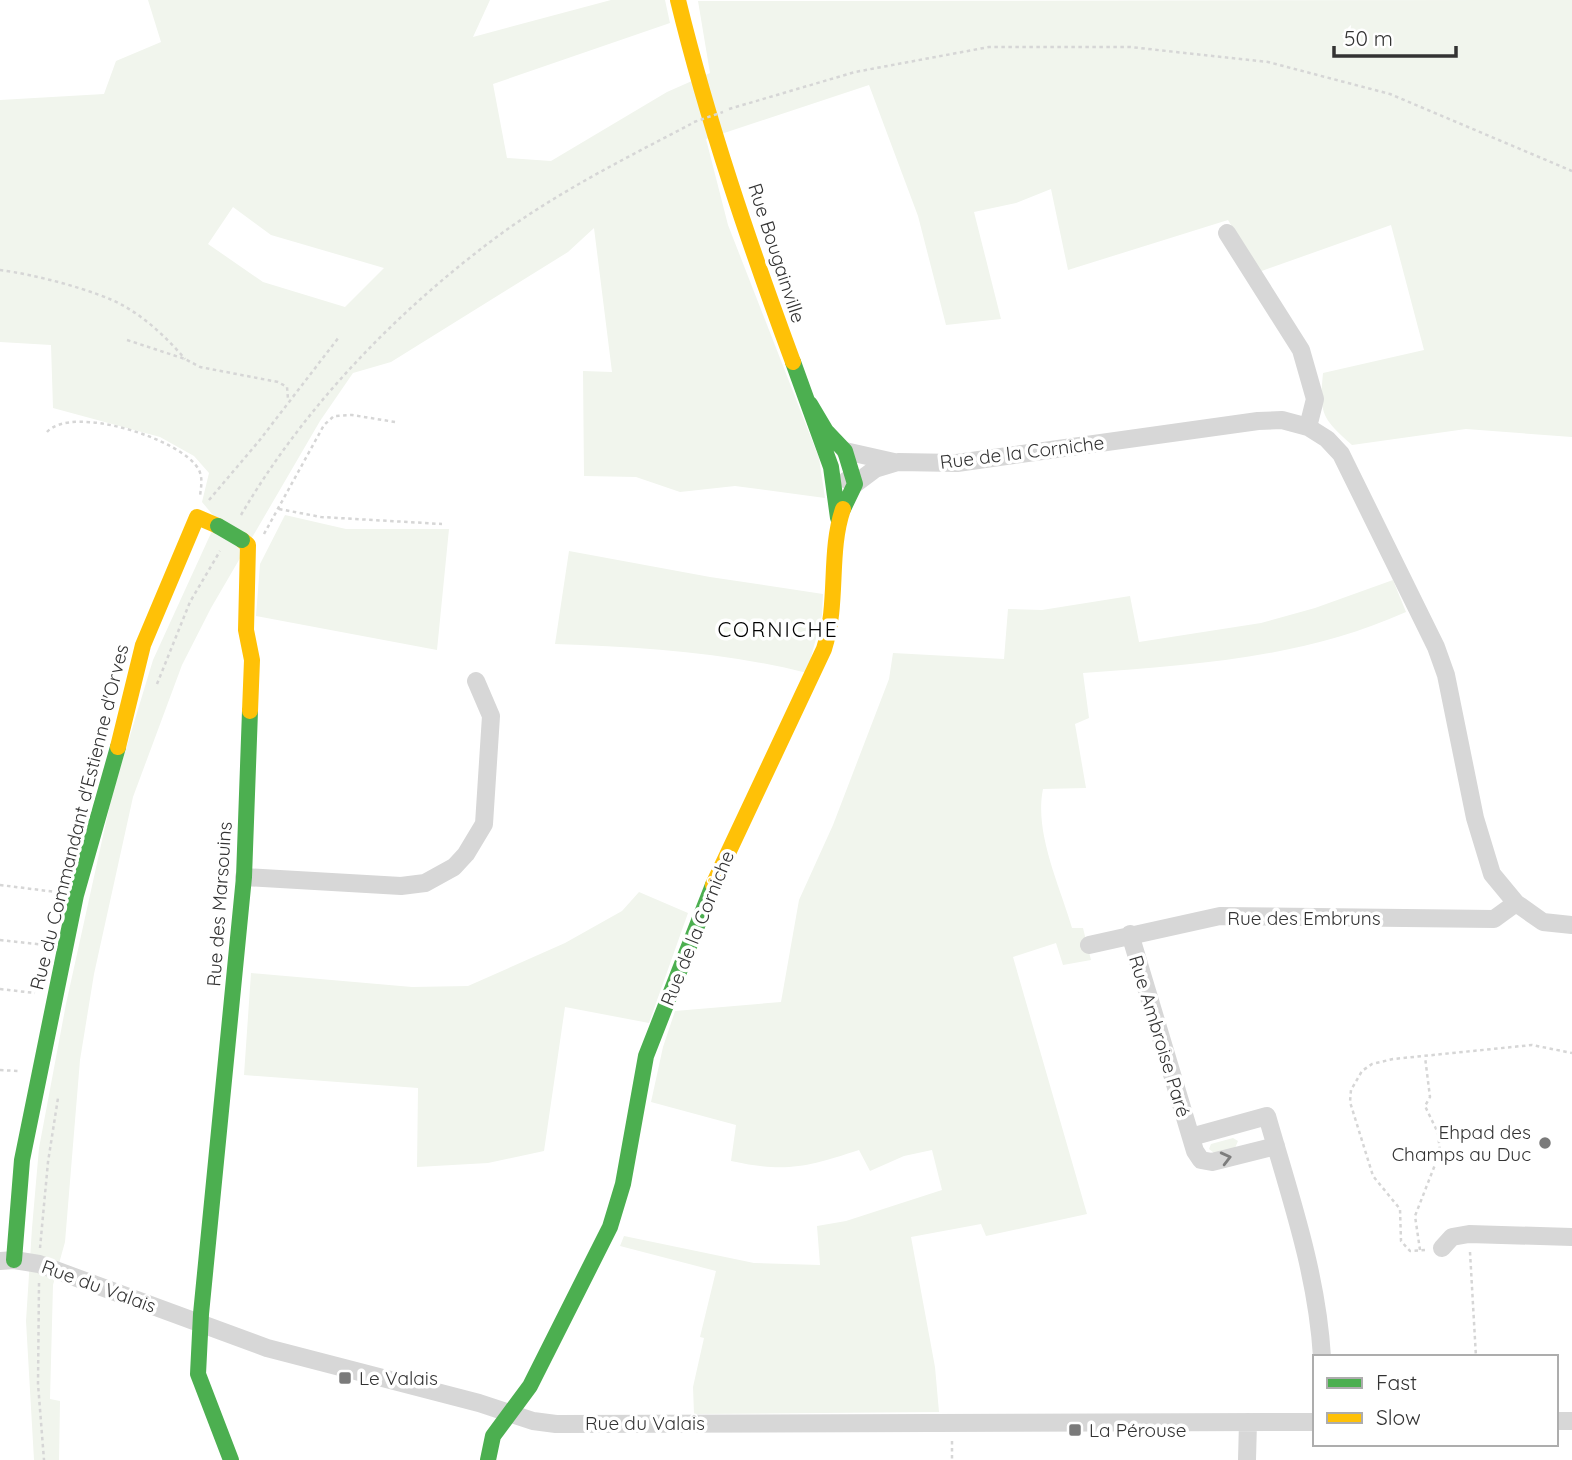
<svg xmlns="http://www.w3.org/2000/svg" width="1572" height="1460" font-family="Quicksand,sans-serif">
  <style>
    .green { fill: #f1f5ed; fill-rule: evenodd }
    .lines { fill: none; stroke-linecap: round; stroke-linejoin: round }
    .path { stroke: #d6d6d6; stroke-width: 2.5; stroke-dasharray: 3.5 3.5; stroke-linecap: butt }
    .street { stroke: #d7d7d7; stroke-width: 18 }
    .fast { stroke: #4caf50; stroke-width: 16 }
    .slow { stroke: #ffc107; stroke-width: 16 }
    .path-bridge { stroke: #d6d6d6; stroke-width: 2.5; stroke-dasharray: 3.5 3.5; stroke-linecap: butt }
    .fast-bridge { stroke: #4caf50; stroke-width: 16 }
    .oneway { stroke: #7d7d7d }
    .poi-dot { fill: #7a7a7a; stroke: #fff; stroke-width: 2.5 }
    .labels { text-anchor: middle; stroke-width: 7; stroke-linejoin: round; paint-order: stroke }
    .street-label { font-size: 19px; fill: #333; stroke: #fff }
    .poi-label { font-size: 19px; fill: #333; stroke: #fff; text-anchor: start }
    .neighbourhood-label { font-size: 21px; letter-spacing: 2px; fill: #000; stroke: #fff }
  </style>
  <rect width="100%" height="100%" fill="#fff"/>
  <path class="green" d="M148 0H490L473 37 611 0H665L670 23 493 84 507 158 551 161 667 92 710 73 698 1 1572 0V437L1466 429 1352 445C1322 418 1319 414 1323 373L1424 350 1391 225 1259 272 1228 220 1068 270 1051 189 1016 203 974 212 1001 319 946 325 918 216 869 85 706 139 728 225 819 458 825 498 735 486 680 492 636 477 584 476 583 371 612 372 594 228 568 252 391 362 353 373 320 421 211 608 182 665 133 797 94 974 80 1060 65 1242 53 1285 50 1399 60 1401 59 1460H34L26 1321 32 1228 39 1148 66 1004 112 795 153 660 217 520 202 502 209 473 194 456 160 437 53 408 51 345 0 342V100L104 94 116 61 161 42ZM233 207 271 235 384 268 345 307 263 282 208 244Z
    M285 515 346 529H449L437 650 256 616 260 564Z
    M569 551 710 577 823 594 822 615 807 673C724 652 640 647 555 644Z
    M1393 580 1406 612C1303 658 1194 665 1083 673L1089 718 1075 724 1086 788 1043 789C1034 833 1060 886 1072 928H1083L1091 960 1063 965 1056 943 1013 957 1087 1214 986 1236 981 1224 911 1237 935 1367 939 1412 694 1414 693 1387 704 1338 700 1337 716 1271 620 1246 624 1236 754 1263 820 1265 817 1226 846 1221 942 1190 932 1150 904 1156 870 1171 859 1150C807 1167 786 1173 731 1161L736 1125 651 1102 663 1047 675 1011 781 1002 799 900 833 825 889 679 893 653 1004 659 1008 609 1042 610 1130 596 1139 642 1261 623 1315 608Z
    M639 892 688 913 649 1023 565 1007 544 1151 488 1163 417 1167 418 1088 244 1075 251 973 412 987 468 986 565 943 622 911Z
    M1233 1138 1238 1141 1235 1148 1214 1153 1209 1149 1211 1144Z"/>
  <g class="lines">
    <path class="path" d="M729 109 855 72 989 47H1130L1268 62 1390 94 1572 171
      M0 270C32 274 96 290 124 306 147 319 168 339 185 359
      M127 340 185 359 200 367 278 382 287 387 288 399
      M47 432C72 404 183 439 199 470 203 479 201 487 200 496
      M209 500 259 441 339 337
      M279 509 321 517 442 524
      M241 515C303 409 392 316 490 242 552 195 622 160 691 124
      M264 534 324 425 334 416 352 415 395 422
      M157 684 190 602 220 551
      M0 885 56 892
      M0 940 45 945
      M0 989 35 993
      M0 1070 18 1071
      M40 1248 48 1162 58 1098
      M1420 1250 1415 1216 1440 1152 1438 1133 1425 1106 1430 1097 1425 1057
      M1425 1250 1410 1251 1401 1241 1400 1209 1373 1176 1350 1102 1351 1090 1362 1071 1372 1064 1393 1059 1532 1045 1572 1053
      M1470 1252 1476 1357
      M39 1283 38 1384 44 1460
      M952 1441V1460"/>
    <path class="street" d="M1227 233 1301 350 1315 399 1308 427
      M845 451 894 462
      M847 480 855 484 875 469 898 462 957 463 1258 421 1282 420 1308 427 1327 439 1341 454 1436 647 1446 675 1475 818 1492 874 1516 903 1543 922 1572 925
      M244 877 401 886 425 883 454 867 466 854 484 824 491 716 476 681
      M1130 934 1195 1151 1201 1160 1212 1162 1276 1146
      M1089 945 1220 916 1494 919 1516 903
      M1191 1137 1267 1116C1290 1196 1317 1273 1322 1357
      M1442 1248 1452 1237 1469 1234 1572 1237
      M0 1261 14 1260 39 1264 267 1348 479 1403 533 1421 556 1424 1315 1422
      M1556 1421H1572
      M1247 1460 1248 1422"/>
    <path class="fast" d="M793 362 831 467 838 518
      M810 404 826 431 845 451 855 484 843 509
      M14 1260 22 1160 76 895 118 747
      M231 1460 198 1374 201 1314 244 877 250 711
      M488 1460 493 1436 530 1386 610 1227 623 1184 646 1056 713 885"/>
    <path class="slow" d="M678 0C708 123 749 243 793 362
      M242 540 248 545 246 630 252 660 250 711
      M118 747 143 645 197 517 218 526
      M713 885 824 649C839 602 828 553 843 509"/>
    <path class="path-bridge" d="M694 122 723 112"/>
    <path class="fast-bridge" d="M218 526 242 540"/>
  </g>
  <defs><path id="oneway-chevron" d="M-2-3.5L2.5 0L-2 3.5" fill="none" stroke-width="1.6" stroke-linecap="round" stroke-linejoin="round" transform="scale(1.75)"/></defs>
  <use class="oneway" href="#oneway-chevron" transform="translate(1226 1158) rotate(-14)"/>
  <g class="poi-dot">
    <circle cx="1545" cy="1143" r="7"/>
    <rect x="338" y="1371" width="14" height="14" rx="3.5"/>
    <rect x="1068" y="1423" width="14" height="14" rx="3.5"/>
  </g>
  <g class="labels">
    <g class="street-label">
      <text transform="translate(777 253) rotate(72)" y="7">Rue Bougainville</text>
      <text transform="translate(1022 452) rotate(-7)" y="7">Rue de la Corniche</text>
      <text transform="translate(79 817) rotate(-76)" y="7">Rue du Commandant d'Estienne d'Orves</text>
      <text transform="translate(219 904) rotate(-86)" y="7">Rue des Marsouins</text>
      <text x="1304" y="925">Rue des Embruns</text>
      <text transform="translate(697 928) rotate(-68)" y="7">Rue de la Corniche</text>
      <text transform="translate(1160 1036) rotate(73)" y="7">Rue Ambroise Paré</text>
      <text transform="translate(99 1286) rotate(20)" y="7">Rue du Valais</text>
      <text x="645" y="1430">Rue du Valais</text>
    </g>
    <g class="poi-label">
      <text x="1531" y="1139" text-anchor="end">Ehpad des<tspan x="1531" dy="22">Champs au Duc</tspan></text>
      <text x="359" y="1385">Le Valais</text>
      <text x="1089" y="1437">La Pérouse</text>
    </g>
    <g class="neighbourhood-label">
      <text x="778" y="637">CORNICHE</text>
    </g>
  </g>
  <rect x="1313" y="1355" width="245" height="91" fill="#ffffff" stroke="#adadad" stroke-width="2"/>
  <rect x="1327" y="1378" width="35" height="10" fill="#4caf50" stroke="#adadad" stroke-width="2"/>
  <text x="1376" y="1390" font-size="21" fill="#333333">Fast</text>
  <rect x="1327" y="1413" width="35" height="10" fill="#ffc107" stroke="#adadad" stroke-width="2"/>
  <text x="1376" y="1425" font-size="21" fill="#333333">Slow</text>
  <path d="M1334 46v10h122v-10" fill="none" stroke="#333333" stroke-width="3.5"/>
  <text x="1344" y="46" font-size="21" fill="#333333" stroke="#ffffff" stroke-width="5" paint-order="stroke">50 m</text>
</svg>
